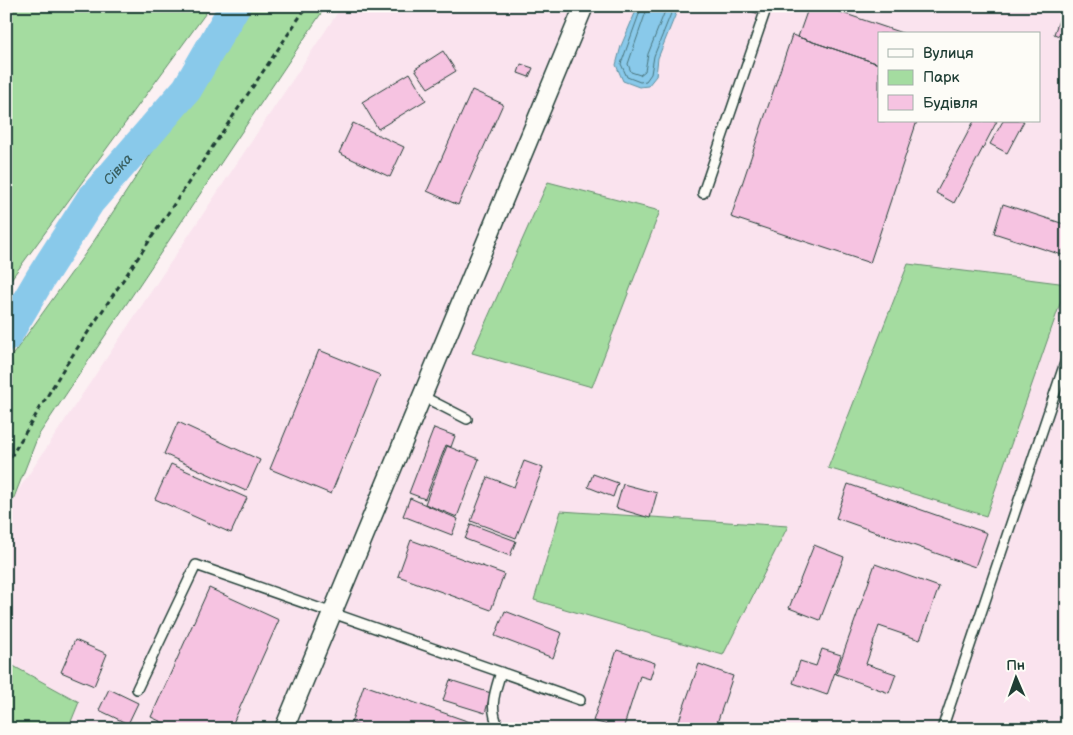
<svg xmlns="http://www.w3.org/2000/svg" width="1073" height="735" font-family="'Balsamiq Sans',sans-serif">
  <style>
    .built { fill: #fae3ee; fill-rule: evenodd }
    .green { fill: #a4dca0; stroke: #628c6a }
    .water { fill: #89c9ea; stroke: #5f91a1 }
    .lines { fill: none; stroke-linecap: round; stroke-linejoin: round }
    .shore { stroke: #49757d; stroke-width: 1 }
    .river { stroke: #89c9ea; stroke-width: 31 }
    .building { fill: #f6c3e1; stroke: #1f3d34 }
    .lane-casing { stroke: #1f3d34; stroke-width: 12 }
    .street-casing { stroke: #1f3d34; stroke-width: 21 }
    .path { stroke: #1f3d34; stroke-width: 3; stroke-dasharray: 5 4; stroke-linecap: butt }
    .lane { stroke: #fdfcf7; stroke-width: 9 }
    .street { stroke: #fdfcf7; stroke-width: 18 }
    .labels { text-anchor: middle; stroke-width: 4; stroke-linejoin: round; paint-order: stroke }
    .water-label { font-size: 14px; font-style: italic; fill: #3a6062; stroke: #fdfcf7 }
  </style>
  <rect width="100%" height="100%" fill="#fcf1f3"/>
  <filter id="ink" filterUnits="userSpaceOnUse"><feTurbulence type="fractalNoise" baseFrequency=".02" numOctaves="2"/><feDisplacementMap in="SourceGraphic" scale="10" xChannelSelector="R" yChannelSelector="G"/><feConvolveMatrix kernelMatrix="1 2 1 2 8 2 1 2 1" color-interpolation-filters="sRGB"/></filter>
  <g filter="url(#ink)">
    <path class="built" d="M342 6H1067V729H68L79 702 6 662V518L17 492ZM879 34H1039V121H879Z"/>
    <path class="green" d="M6 6H211L6 286Z
      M248 6H326L38 436 6 518V364L90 247Z
      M548 182 660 211 592 387 472 353Z
      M908 264 1067 284 986 516 828 468Z
      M561 511 788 526 723 655 534 600Z
      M6 662 79 702 68 729H6Z"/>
    <path class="water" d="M638 6H679L658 58 656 76 648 86 639 87 623 81 616 65 621 46Z"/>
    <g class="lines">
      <path class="shore" d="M642 6 621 64 627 77 640 82 646 81 651 74 654 56 674 6
        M648 6 628 64 631 72 640 75 645 71 648 54 667 6"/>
      <path class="river" id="s1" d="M6 337 40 279 90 201 187 89 235 6"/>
    </g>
    <path class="building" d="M736 6H761L759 14Z
      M809 6H822L905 34H879V64L798 37Z
      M1064 6H1067V39L1054 34Z
      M792 35 879 64V121H917L870 263 731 217Z
      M443 51 456 71 428 88 415 69Z
      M521 64 533 68 529 77 518 73Z
      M410 73 426 100 378 129 362 102Z
      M472 90 503 104 458 205 427 191Z
      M974 121H997L954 203 936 193Z
      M1003 121H1024L1007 153 990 144Z
      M353 123 404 147 390 177 339 153Z
      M1003 204 1067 225V241L1062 255 994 233Z
      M319 350 380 375 331 494 270 469Z
      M178 422 260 460 246 491 164 454Z
      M434 428 455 436 451 447 446 445 425 499 409 493Z
      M447 446 479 459 457 517 425 504Z
      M524 461 543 468 516 538 471 521 488 477 514 487Z
      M171 464 247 498 231 533 155 499Z
      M593 474 618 483 613 497 588 487Z
      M623 484 657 493 650 518 616 508Z
      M848 484 987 533 975 567 836 518Z
      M410 498 458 519 452 535 403 516Z
      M471 524 516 541 510 556 465 539Z
      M411 540 504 574 491 610 398 576Z
      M814 545 844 557 820 620 789 608Z
      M875 564 939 587 920 640 879 626 866 664 896 674 889 693 836 674Z
      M209 588 279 620 233 723 245 729H177L151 717Z
      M505 611 562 633 553 658 495 636Z
      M75 640 107 654 94 686 61 672Z
      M822 649 841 655 827 695 793 683 800 661 816 666Z
      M617 650 655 663 650 679 640 676 623 729 593 721Z
      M699 664 733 676 715 729H676Z
      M450 680 491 693 485 713 443 700Z
      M364 685 487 728 368 729 351 723Z
      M109 689 138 703 128 724 99 710Z"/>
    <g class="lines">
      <g class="lane-casing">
        <path id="lane" d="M703 193 767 6
          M422 396 467 419
          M137 689 196 565 580 700
          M499 729C489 706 494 695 501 672
          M942 729 1067 357"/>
      </g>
      <g class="street-casing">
        <path id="street" d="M284 729 584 6"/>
      </g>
      <path class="path" d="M6 465 64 368 307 6"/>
      <use href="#lane" class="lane"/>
      <use href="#street" class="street"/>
    </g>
  </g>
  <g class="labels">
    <g class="water-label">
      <text dy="5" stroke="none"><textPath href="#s1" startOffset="202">Сівка</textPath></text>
    </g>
  </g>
  <rect width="1073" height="735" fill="none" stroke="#fdfcf7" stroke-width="25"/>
  <rect x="12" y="12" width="1048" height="710" fill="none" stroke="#1f3d34" stroke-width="2" filter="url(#ink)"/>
  <rect x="878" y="32" width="162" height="90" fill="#fdfcf7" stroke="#a4b0a9"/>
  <rect x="888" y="49" width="25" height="8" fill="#fdfcf7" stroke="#a4b0a9"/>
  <text x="923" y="58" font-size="15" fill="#1f3d34">Вулиця</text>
  <rect x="888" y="70" width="25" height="15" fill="#a4dca0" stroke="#a4b0a9"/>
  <text x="923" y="82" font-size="15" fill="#1f3d34">Парк</text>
  <rect x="888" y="95" width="25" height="15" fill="#f6c3e1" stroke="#a4b0a9"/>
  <text x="923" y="108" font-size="15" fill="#1f3d34">Будівля</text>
  <g transform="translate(1016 678) rotate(358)" stroke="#fdfcf7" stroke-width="4" paint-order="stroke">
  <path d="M0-4L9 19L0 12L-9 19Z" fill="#1f3d34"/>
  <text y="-8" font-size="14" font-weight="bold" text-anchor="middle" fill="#1f3d34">Пн</text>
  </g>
</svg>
